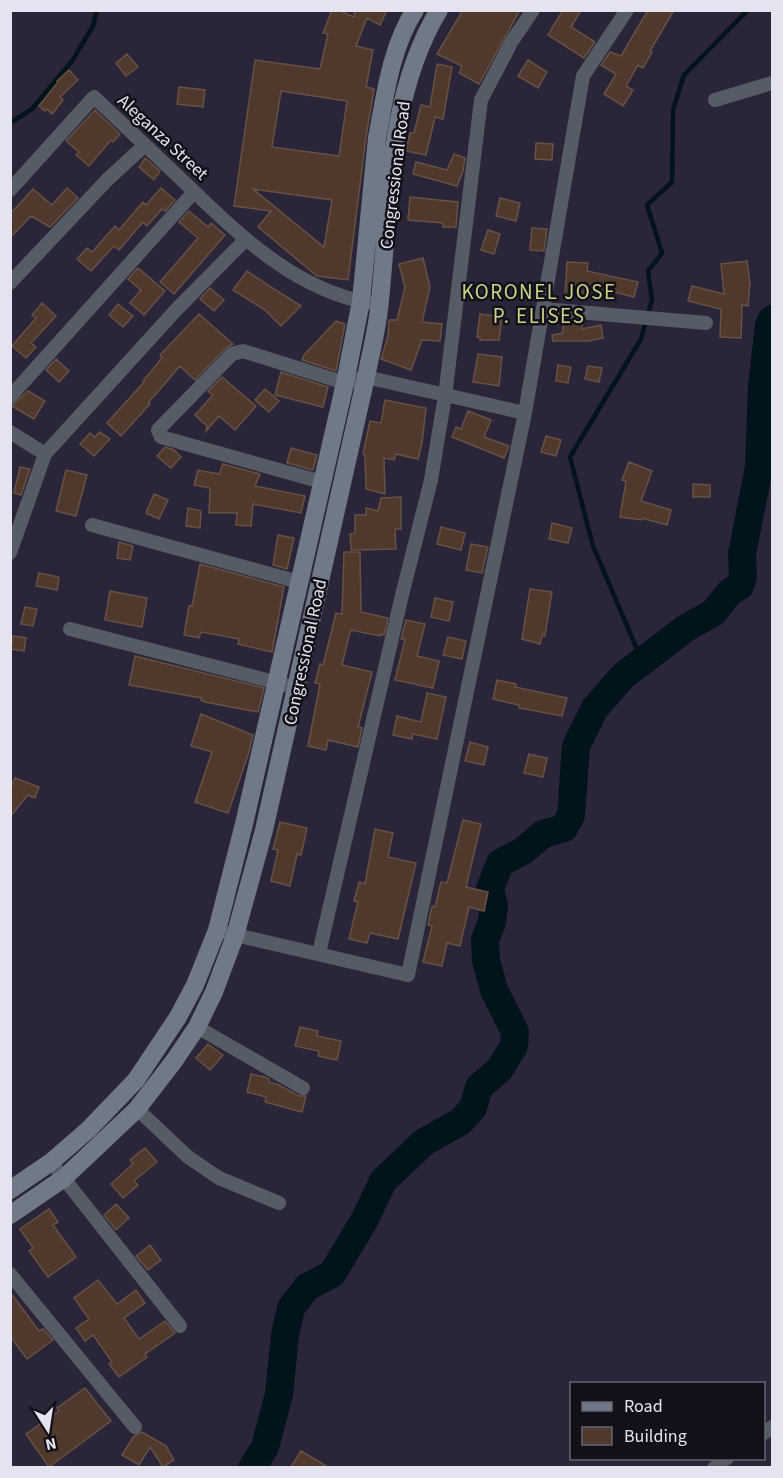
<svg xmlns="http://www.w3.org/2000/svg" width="783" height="1478" font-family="'Source Sans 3',sans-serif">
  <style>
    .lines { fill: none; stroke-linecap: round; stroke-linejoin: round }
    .stream { stroke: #02141b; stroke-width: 4.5 }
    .river { stroke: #02141b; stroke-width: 28 }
    .building { fill: #4f392d; stroke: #675044; stroke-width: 1.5; fill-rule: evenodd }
    .street { stroke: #565c65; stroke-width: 14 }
    .secondary { stroke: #6f7987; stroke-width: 18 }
    .labels { text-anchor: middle; stroke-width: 5; stroke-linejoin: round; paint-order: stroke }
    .street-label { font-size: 18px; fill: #e6e3f0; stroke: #131019 }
    .quarter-label { font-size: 21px; letter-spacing: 1.5px; fill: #cbd386; stroke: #131019 }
  </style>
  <rect width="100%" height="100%" fill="#2b2539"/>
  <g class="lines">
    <path class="stream" d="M10 123 32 109 72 61 93 26 97 10
      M642 661 593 546 570 457 641 339 652 300 648 271 662 253 647 205 672 182 673 110 684 75 748 10"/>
    <path class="river" d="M252 1468 265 1447 279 1394 285 1335 291 1308 307 1287 332 1274 365 1219 383 1181 424 1142 460 1122 473 1108 479 1087 499 1070 514 1046 515 1032 494 990 486 960 485 940 492 922 494 906 490 889 500 863 523 851 543 834 564 828 571 815 576 746 595 708 623 676 686 628 713 613 730 592 740 586 743 577 742 554 759 467 762 386 769 325 772 319"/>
  </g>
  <path class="building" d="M332 10H338L354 17 355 13 351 10H387L380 25 367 18 356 46 373 50 366 87 374 89 366 137 348 280 317 276 258 227 271 211 234 206 255 60 320 69 328 34 323 33ZM281 91 347 101 339 156 272 147ZM253 189 332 200 324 247 275 207Z
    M463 10H520L479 84 459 73 462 66 437 54Z
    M563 10H581L571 27 595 42 584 58 548 35Z
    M648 10H674L650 51 652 52 643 68 638 65 626 86 633 90 623 106 604 94 616 74 601 65 610 52 621 56Z
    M127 54 138 67 126 76 116 63Z
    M528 60 547 72 538 88 518 76Z
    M437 64 452 67 443 119 435 117 426 155 406 151 410 133H414L421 105 430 107Z
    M69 70 78 80 60 97 63 100 52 114 47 109 45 111 39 106 58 82 57 81Z
    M179 87 205 90 203 107 177 104Z
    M95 110 120 134 113 142 111 140 89 166 76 155 79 152 66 141Z
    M536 143 553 144 552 160 535 159Z
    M454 154 465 158 463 171 457 186 413 174 416 162 447 170Z
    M145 158 160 171 154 180 139 167Z
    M67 188 78 198 50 227 31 216 10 238V214L33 189 52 205Z
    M161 188 175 200 165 211 162 209 147 226 143 222 119 250 114 246 91 271 77 259 87 248 92 252 115 226 119 230 143 202 146 205Z
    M410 197 458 202 456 227H443V223L408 220Z
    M500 198 520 203 516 221 496 216Z
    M189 211 208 227 211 223 225 235 174 294 160 282 198 238 179 222Z
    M532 228 547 229 544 251 530 250Z
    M488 230 500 234 494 254 481 250Z
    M423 258 430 287 422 322 442 324 440 341 422 340 411 370 381 359 388 336 389 320H397L405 287 399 264Z
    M747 261 750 283 748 306 742 305 741 338 720 337 721 309 688 301 692 286 724 294 721 264Z
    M567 262 588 263 587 271 638 282 634 297 611 291 609 299 579 292V295L565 294Z
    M138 268 165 291 144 315 130 303 141 290 128 279Z
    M247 271 268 285 301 306 281 326 265 310 233 290Z
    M210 288 224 300 214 311 200 299Z
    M42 303 56 316 31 343 36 347 26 358 12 346 36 318 32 315Z
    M118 304 133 316 123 327 109 315Z
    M199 314 233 344 226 348 195 380 180 366 148 403 150 404 121 436 107 423 144 382 143 381 162 358 160 355Z
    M480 314 502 317 499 340H480V337H477Z
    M336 321 345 324 336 371 302 360 304 355Z
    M563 321H582V329L601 325 603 338 589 341H553L552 335 563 333Z
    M478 354 502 357 499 386 473 382Z
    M56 359 69 371 59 382 46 370Z
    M558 365 571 367 568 383 556 381Z
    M588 366 602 368 599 382 585 379Z
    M281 372 328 387 323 407 275 395Z
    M222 377 256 406 235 430 219 416 206 431 207 426 195 415 213 395 208 391Z
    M265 389 279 401 269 412 255 400Z
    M28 391 45 401 34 419 12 406Z
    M385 400 426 408 422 443 418 459 396 454 394 460 384 458 385 494 366 489 365 455 363 454 370 421 381 423Z
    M468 411 491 420 484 437 509 446 504 458 452 437 456 427 461 429Z
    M99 432 110 439 94 456 80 444 90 433 95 437Z
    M546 436 561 440 556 456 541 452Z
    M165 447 174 450 181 457 171 468 157 456Z
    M291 448 317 455 313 470 287 463Z
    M629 462 652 471 641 501 671 510 667 525 642 518V520L620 517 626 481 622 480Z
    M223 464 260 474 255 486 305 496 301 513 253 504 251 526 236 525 237 513H209L210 488 194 485 198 470 219 474Z
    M20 467 30 469 21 495 14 493Z
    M66 470 87 475 76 516 56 511Z
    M693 484 710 485V497H693Z
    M154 494 168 500 159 519 146 513Z
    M401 497V529H395L396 549 351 550 350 534 355 533V515H366V508L378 511 381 498Z
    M188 508 201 511 200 528 186 526Z
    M552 523 572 528 568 543 549 539Z
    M441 527 465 533 461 550 437 544Z
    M278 535 294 538 287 569 273 565Z
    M119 542 133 546 130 560 117 558Z
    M471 544 488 547 482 573 466 570Z
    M344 552H360L361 612 388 618 384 635 381 634 380 636 351 630 349 636 342 665 372 672 358 727 362 728 358 747 328 740 326 750 308 746 320 684 315 683 320 664 323 665 336 613 342 614Z
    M200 564 284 587 272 652 238 644 239 639 201 632 199 638 184 635 189 606H192Z
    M39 573 59 577 57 590 36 586Z
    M530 589 552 592 545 636 543 634 540 644 522 639Z
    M110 591 147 598 142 627 105 620Z
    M435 598 453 602 449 621 431 617Z
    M25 607 37 609 33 626 21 624Z
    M406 620 425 624 417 656 439 661 433 688 395 680 405 639H401Z
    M13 636 26 638 24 651 11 649Z
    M448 637 466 641 462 659 443 655Z
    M135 656 264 688 258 712 205 702 201 700V698L129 685Z
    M497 680 516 684 515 687 567 698 562 716 519 708V705L493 699Z
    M427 693 446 697 437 739 413 734 412 739 393 735 397 716 421 722Z
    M201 714 253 735 249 752 228 813 195 802 212 752 191 746Z
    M470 742 488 747 484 765 465 761Z
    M529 754 547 758 543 777 524 773Z
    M15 778 39 787 35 798 28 795 10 817V789Z
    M463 820 481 824 466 887 488 892 484 911 469 907 460 946 447 943 442 966 423 962 432 926 428 925 432 906 435 907 441 882 447 883Z
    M280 822 307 828 301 855 297 854 290 886 271 881 278 850 273 849Z
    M375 829 393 833 388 857 416 863 398 939 370 933 367 943 349 939 358 902 354 901 359 882 365 884Z
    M300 1027 318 1031 317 1036 341 1041 337 1060 318 1056 319 1051 295 1046Z
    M208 1044 223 1055 210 1070 196 1058Z
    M251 1074 265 1077 269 1079V1082L279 1085 299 1096H306L302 1112 265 1102 266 1097 247 1092Z
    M145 1148 157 1162 134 1181 138 1185 123 1198 111 1184 133 1164 130 1160Z
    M116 1204 129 1218 116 1230 104 1215Z
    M49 1209 58 1222 53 1225 76 1257 48 1277 29 1251 33 1248 20 1229Z
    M150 1245 161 1260 148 1270 136 1256Z
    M98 1280 117 1304 136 1290 145 1303 124 1318 139 1339 165 1321 175 1333 145 1354 147 1357 119 1377 109 1364 112 1362 93 1335 85 1341 76 1328 89 1319 74 1298Z
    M10 1292 39 1331 43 1329 53 1340 27 1359 10 1336Z
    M85 1388 111 1421 49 1467 26 1434 59 1411 57 1408Z
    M142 1432 166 1446 174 1460 163 1467 150 1447 139 1465 122 1455 134 1436Z
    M301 1451 328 1467H291Z"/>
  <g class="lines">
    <path class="street" d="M715 100 772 83
      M10 190 94 97C123 124 152 152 181 179 235 231 293 290 370 303
      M10 283 107 180 145 145
      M543 309 706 323
      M10 397 194 192
      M10 432 45 454
      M322 482 161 437 158 430 232 354 243 351 345 383 366 377 525 413
      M92 525 299 582
      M10 553 45 454 176 310 246 239
      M70 629 286 685
      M227 933 408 975 525 413 583 76 627 10
      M319 953 402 595 431 480 445 396 481 100 512 41 533 10
      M197 1027 303 1088
      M137 1109 188 1157 219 1178 279 1203
      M51 1162 180 1326
      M10 1274 135 1427
      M764 1433 772 1427
      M714 1468 727 1458"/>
    <path class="secondary" d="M10 1190 51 1162 89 1129 136 1080 178 1017 195 985 217 930 244 824 345 383 361 301 377 138C385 96 391 47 415 10
      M10 1215 64 1178 137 1109 174 1061 197 1027 214 992 235 936 264 830 366 377C371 352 378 326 380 300 390 204 387 96 439 10"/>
  </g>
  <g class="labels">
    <g class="street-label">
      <text transform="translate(163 137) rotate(43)" y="6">Aleganza Street</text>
      <text transform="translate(395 175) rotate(-83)" y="6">Congressional Road</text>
      <text transform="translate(305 652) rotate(-78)" y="6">Congressional Road</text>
    </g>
    <g class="quarter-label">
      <text x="539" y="299">KORONEL JOSE<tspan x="539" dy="24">P. ELISES</tspan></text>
    </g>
  </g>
  <rect width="783" height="1478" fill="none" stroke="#e6e3f0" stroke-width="24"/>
  <rect x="570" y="1382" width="195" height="78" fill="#131019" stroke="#67646f" stroke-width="1.5"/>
  <rect x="582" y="1402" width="30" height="9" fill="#6f7987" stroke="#67646f" stroke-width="1.5"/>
  <text x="624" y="1412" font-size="18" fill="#e6e3f0">Road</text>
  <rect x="582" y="1427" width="30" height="18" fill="#4f392d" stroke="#67646f" stroke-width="1.5"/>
  <text x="624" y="1442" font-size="18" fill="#e6e3f0">Building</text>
  <g transform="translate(48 1430) rotate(168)" stroke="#131019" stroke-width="4.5" paint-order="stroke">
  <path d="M0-4.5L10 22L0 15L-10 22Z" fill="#e6e3f0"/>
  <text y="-9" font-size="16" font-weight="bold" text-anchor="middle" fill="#e6e3f0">N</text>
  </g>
</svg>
